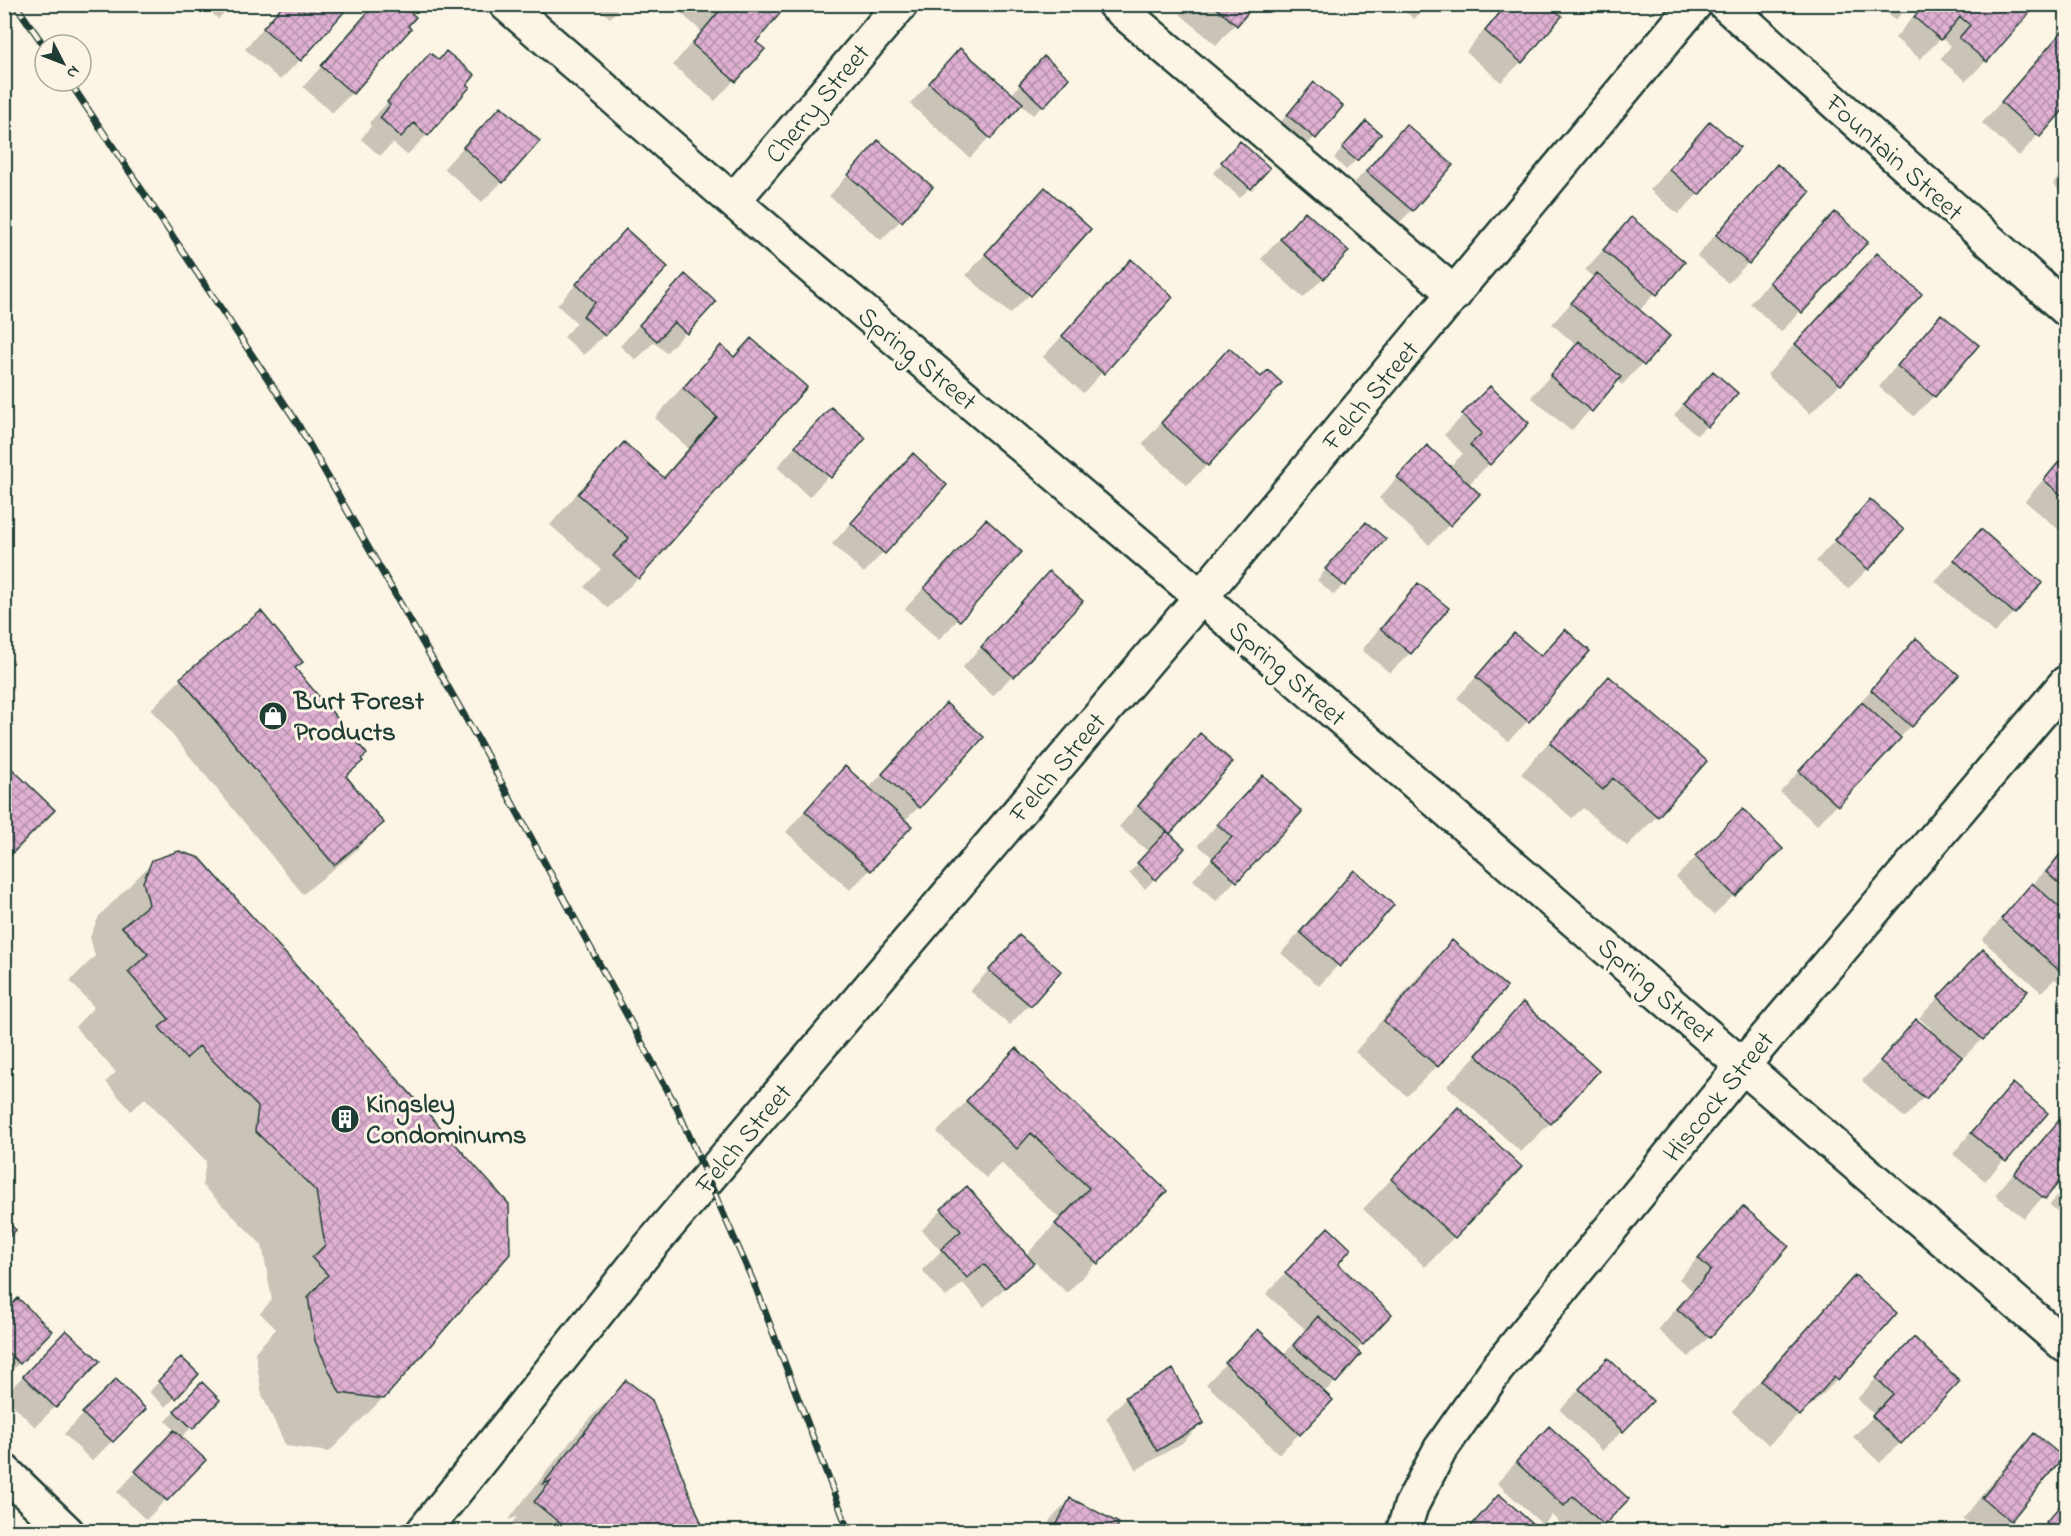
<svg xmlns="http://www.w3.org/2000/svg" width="2071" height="1536" font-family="'Indie Flower',sans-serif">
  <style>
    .shadow { fill: #0003 }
    .building { fill: url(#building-cross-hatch); stroke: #1f3d34; stroke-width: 1.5 }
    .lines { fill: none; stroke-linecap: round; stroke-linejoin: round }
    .street-casing { stroke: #1f3d34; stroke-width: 38 }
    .street { stroke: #fcf5e5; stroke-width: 33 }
    .rail-casing { stroke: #1f3d34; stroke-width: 7 }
    .rail { stroke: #fcf5e5; stroke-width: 4.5; stroke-dasharray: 14; stroke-linecap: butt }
    .labels { text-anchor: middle; stroke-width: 6; stroke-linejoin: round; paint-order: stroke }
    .street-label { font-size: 27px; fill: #1f3d34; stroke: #fcf5e5 }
    .poi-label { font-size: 27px; font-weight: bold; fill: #1f3d34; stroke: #fcf5e5; text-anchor: start }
  </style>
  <defs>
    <pattern id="building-cross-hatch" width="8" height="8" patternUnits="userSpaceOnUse" patternTransform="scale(1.5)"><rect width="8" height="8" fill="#dfb0d2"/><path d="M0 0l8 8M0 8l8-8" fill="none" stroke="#b490ab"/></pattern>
  </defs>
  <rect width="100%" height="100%" fill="#fcf5e5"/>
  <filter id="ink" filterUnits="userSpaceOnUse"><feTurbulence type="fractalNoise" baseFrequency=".0167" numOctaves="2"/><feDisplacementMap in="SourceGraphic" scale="12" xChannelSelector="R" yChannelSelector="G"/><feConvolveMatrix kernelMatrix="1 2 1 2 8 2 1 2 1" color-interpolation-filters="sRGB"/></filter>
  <g filter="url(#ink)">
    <path class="shadow" d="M203 4H233L218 19Z
      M239 4H249L244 9Z
      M284 4 300 60 280 80 245 49Z
      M377 4 352 93 332 113 303 87Z
      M594 4H623L610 18Z
      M671 4H786L754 42 763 49 715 101 673 65 701 31Z
      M1188 4H1253L1216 45 1180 14Z
      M1397 4H1429L1414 19Z
      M1506 4H1545L1521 62 1501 82 1466 52Z
      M1876 4H1910L1895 20Z
      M1924 4H2023L1986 61 1966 81 1940 59 1951 46 1941 38 1920 59 1895 38Z
      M2066 29V104L2019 156 1982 123Z
      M960 50 1011 95 1035 67 1043 106 1033 115 1020 104 970 158 910 104Z
      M430 55 427 135 407 155 393 143 380 156 361 139 371 126 369 123Z
      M1305 94 1341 106 1305 148 1278 125Z
      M1710 123 1698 194 1678 214 1650 190 1690 143Z
      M1406 126 1412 210 1392 230 1347 191Z
      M481 128 502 182 482 202 444 168Z
      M1356 133V160L1346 170 1334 158Z
      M878 142 901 220 881 240 829 196Z
      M1231 153 1268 168 1240 198 1213 173Z
      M1777 166 1748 263 1728 283 1697 256 1757 186Z
      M2066 168V196L2053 184Z
      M1045 189 1030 294 1010 314 966 275Z
      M1631 219 1683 262 1639 311 1668 336 1622 385 1617 380 1571 431 1531 397 1577 346 1552 324 1594 278 1585 270Z
      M626 231 604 335 584 355 564 337 577 323 557 305Z
      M1285 233 1323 278 1303 298 1261 259Z
      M1815 234 1865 242 1781 332 1750 303Z
      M1877 255 1840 384 1810 414 1767 375 1847 285Z
      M1131 261 1171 298 1083 393 1043 357Z
      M665 296 714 302 666 353 654 342 636 360 620 346Z
      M1941 316 1976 345 1934 396 1914 416 1879 387 1921 336Z
      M751 340 805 387 638 578 608 608 584 587 601 569 550 525 594 474 624 444 662 478 688 448 655 418 691 377 721 347 733 358Z
      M1209 370 1207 465 1187 485 1142 444Z
      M1703 383 1706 426 1697 435 1674 415Z
      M1490 388 1489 464 1468 485 1449 525 1429 545 1379 498 1407 467H1449L1463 454 1444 435Z
      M811 429 864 438 809 497 777 467Z
      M2066 453V536L2025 501Z
      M913 456 945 485 864 573 832 544Z
      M1870 501 1868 569 1848 589 1816 561Z
      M1981 531 2014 613 1994 633 1935 581Z
      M1356 534 1384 539 1334 595 1317 580Z
      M966 541 1020 552 939 640 905 609Z
      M1418 585 1410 653 1390 673 1362 650 1398 605Z
      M1030 593 1081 601 993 696 962 668Z
      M1565 631 1588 651 1528 721 1508 741 1457 698 1514 635 1540 657Z
      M1916 640 1911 726 1817 825 1780 792 1854 713 1852 711Z
      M294 669 361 761 345 777 382 823 353 853 303 894 151 709 181 679Z
      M1609 678 1705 761 1657 816 1627 846 1583 808 1572 818 1521 774 1579 707Z
      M946 705 919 807 904 821 870 870 850 890 786 832 825 788 868 789Z
      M1200 735 1168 834 1183 849 1145 889 1129 873 1149 852 1119 827 1180 755Z
      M1243 797 1300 812 1216 901 1193 880 1213 858 1198 845Z
      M1743 811 1780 849 1714 915 1676 877Z
      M2066 848V989L2055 979 2041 992 1982 940Z
      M153 862 507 1204 383 1398 329 1452 286 1446 262 1395 255 1352 276 1329 260 1313 272 1300 262 1245 202 1185 206 1161 145 1098 131 1111 106 1082 116 1072 75 1027 94 1007 70 981 95 956 90 937 99 916Z
      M1335 893 1392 905 1319 986 1281 953Z
      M1019 937 1059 971 1010 1025 970 991Z
      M1452 942 1505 987 1437 1066 1407 1096 1355 1052 1422 972Z
      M1964 971 1982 1039 1962 1059 1960 1057 1905 1118 1862 1081 1917 1021 1929 1031 1931 1029 1919 1018Z
      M1523 1005 1550 1123 1521 1152 1447 1086Z
      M987 1080 1165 1191 1067 1293 1034 1261 984 1307 963 1283 946 1297 922 1270 941 1251 922 1230 942 1210 1026 1255 1060 1219 1001 1163 986 1178 937 1132Z
      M2013 1085 2046 1113 1985 1181 1953 1154 1993 1105Z
      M1458 1109 1454 1237 1425 1267 1363 1209Z
      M2061 1120 2066 1125V1171L2024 1218 1995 1195 2041 1140Z
      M2066 1184V1219L2050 1205Z
      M1743 1208 1709 1337 1689 1357 1658 1330 1692 1290 1679 1279Z
      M1308 1249 1336 1264 1390 1314 1356 1351 1335 1382 1323 1393 1299 1434 1279 1454 1206 1384 1238 1351 1283 1355 1306 1330 1266 1294Z
      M1855 1278 1895 1314 1837 1380 1807 1410 1805 1408 1769 1445 1732 1412 1825 1307Z
      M4 1314 19 1363 4 1378Z
      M46 1352 55 1407 35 1427 4 1396Z
      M181 1359 197 1375 166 1407 149 1392Z
      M1894 1359 1900 1443 1880 1463 1853 1437 1875 1415 1857 1399Z
      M1588 1380 1622 1431 1602 1451 1560 1410Z
      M116 1381 144 1409 92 1461 64 1434Z
      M626 1382 703 1532H505L517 1517 508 1520 588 1420Z
      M202 1384 218 1400 181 1438 204 1460 146 1520 117 1492 175 1431 166 1421Z
      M1126 1398 1202 1423 1182 1443 1136 1470 1106 1418Z
      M2034 1435 2010 1520 1998 1532H1980L1963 1519 2014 1455Z
      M1529 1448 1627 1499 1596 1532H1569L1552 1515 1543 1525 1497 1483Z
      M1499 1496 1540 1532H1466Z
      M2066 1499V1532H2038Z
      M1070 1500 1113 1532H1044L1050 1520Z"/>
    <path class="building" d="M284 4H351L301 61 263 28Z
      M375 4H401L416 17 408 26 411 29 353 94 321 66Z
      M714 4H788L756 42 765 49 736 82 692 44 720 10Z
      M1212 4H1255L1237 26Z
      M1507 4H1548L1562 16 1522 63 1485 31Z
      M1925 4H2025L2032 10 1987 62 1959 38 1970 25 1960 17 1941 40 1914 17Z
      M2066 27V107L2040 137 2001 102Z
      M960 48 1023 103 991 139 929 83Z
      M446 51 475 75 467 85 470 87 428 136 414 123 401 137 380 118 390 105 387 102 430 53 439 60Z
      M1044 56 1069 78 1044 107 1019 84Z
      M1314 82 1343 106 1316 139 1287 115Z
      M501 106 540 141 503 183 463 147Z
      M1366 121 1381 134 1357 161 1342 148Z
      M1710 121 1740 147 1699 195 1669 169Z
      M1406 124 1453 165 1413 211 1366 171Z
      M878 140 933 187 902 222 848 175Z
      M1240 141 1270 168 1251 189 1221 162Z
      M1777 164 1810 192 1749 264 1716 235Z
      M1045 187 1091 229 1031 296 985 254Z
      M1305 211 1349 251 1324 279 1280 239Z
      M1835 212 1868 242 1802 313 1769 282Z
      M1631 217 1685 262 1657 295 1603 250Z
      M626 229 668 267 605 336 583 316 595 302 576 284Z
      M1877 253 1922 294 1841 385 1795 344Z
      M1131 259 1173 297 1104 374 1062 336Z
      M1597 273 1670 336 1644 366 1571 303Z
      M685 274 716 302 687 334 674 322 657 341 639 325Z
      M1941 314 1979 345 1935 397 1897 366Z
      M751 338 807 387 639 579 613 556 629 538 578 494 624 442 664 478 717 417 683 388 721 345 734 357Z
      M1579 341 1621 377 1592 412 1550 376Z
      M1229 348 1261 377 1268 370 1282 383 1208 466 1161 423Z
      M1713 371 1738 393 1708 427 1683 404Z
      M1490 386 1529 423 1490 465 1470 445 1482 433 1462 414Z
      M831 407 866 438 831 478 795 446Z
      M1427 445 1480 494 1450 526 1397 477Z
      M913 453 947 485 885 554 851 523Z
      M2066 453V499L2044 480Z
      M1870 499 1904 530 1869 570 1835 540Z
      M986 519 1022 552 960 621 924 588Z
      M1366 522 1386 539 1345 586 1325 569Z
      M1981 529 2042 583 2015 614 1954 560Z
      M1049 571 1083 601 1014 677 981 647Z
      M1418 583 1449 608 1411 654 1381 629Z
      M261 611 303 662 295 668 367 754 361 759 363 761 346 776 384 823 334 865 180 678Z
      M1565 629 1590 651 1529 722 1476 677 1514 633 1541 656Z
      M1916 638 1959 675 1912 727 1871 690Z
      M1609 676 1707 761 1658 817 1613 778 1603 790 1550 743Z
      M1862 702 1901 738 1838 806 1799 771Z
      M946 703 984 737 920 808 882 774Z
      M1200 733 1233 762 1170 834 1138 806Z
      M4 761 55 810 4 862Z
      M845 766 912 826 871 871 805 811Z
      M1263 775 1302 812 1237 882 1212 859 1232 837 1217 824Z
      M1743 809 1783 849 1735 896 1695 856Z
      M1167 831 1185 848 1156 880 1137 863Z
      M2066 847V890L2046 872Z
      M179 851 200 858 509 1204 510 1254 384 1399 340 1393 315 1341 308 1297 328 1275 312 1258 325 1245 316 1191 255 1131 258 1107 199 1046 186 1059 159 1027 169 1019 128 972 148 954 122 927 149 904 143 882 152 860Z
      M1354 870 1394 905 1340 967 1300 932Z
      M2032 883 2066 913V968L2062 973 2001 919Z
      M1019 935 1061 971 1031 1006 989 970Z
      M1452 940 1507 987 1438 1067 1384 1021Z
      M1983 949 2028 991 1983 1040 1938 997Z
      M1523 1002 1599 1071 1551 1124 1476 1055Z
      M1916 1019 1962 1057 1926 1099 1880 1061Z
      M1016 1048 1167 1191 1098 1264 1055 1224 1089 1188 1031 1133 1017 1149 966 1101Z
      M2013 1083 2048 1113 2006 1162 1971 1133Z
      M1458 1107 1522 1167 1455 1238 1391 1179Z
      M2061 1118 2066 1123V1174L2045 1199 2014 1174Z
      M967 1186 1034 1263 1005 1288 984 1264 967 1278 941 1249 961 1231 941 1209Z
      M1743 1206 1789 1246 1710 1338 1677 1309 1711 1270 1698 1258Z
      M4 1219 16 1230 4 1242Z
      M1328 1227 1351 1249 1338 1264 1392 1314 1363 1345 1285 1273Z
      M1855 1275 1897 1313 1838 1381 1834 1377 1800 1416 1761 1381Z
      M18 1298 52 1331 20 1364 4 1349V1313Z
      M1318 1316 1361 1354 1336 1383 1293 1345Z
      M1258 1329 1333 1400 1300 1435 1225 1363Z
      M66 1330 100 1361 56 1408 23 1376Z
      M1914 1337 1960 1381 1901 1444 1872 1416 1893 1394 1876 1378Z
      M181 1357 199 1374 176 1399 158 1381Z
      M1608 1358 1653 1401 1623 1432 1579 1389Z
      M1173 1369 1204 1423 1157 1451 1125 1397Z
      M116 1379 146 1409 113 1442 82 1413Z
      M626 1380 652 1400 705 1532H571L534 1502 551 1481 543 1484Z
      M202 1382 220 1400 193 1429 174 1411Z
      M1549 1426 1629 1499 1604 1525 1573 1496 1564 1506 1516 1462Z
      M174 1430 206 1460 167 1501 135 1471Z
      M2034 1433 2063 1457 2011 1521 1982 1498Z
      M1499 1494 1542 1532H1478L1471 1526Z
      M1070 1498 1119 1523 1115 1532H1053Z
      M2066 1499V1532H2057L2046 1522Z
      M291 1523 300 1532H283Z"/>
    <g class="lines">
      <g class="street-casing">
        <path id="street" d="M506 4 733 201 1201 597 2066 1346
          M1114 4 1455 294
          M1725 4 2066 309
          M733 201 901 4
          M4 1471 67 1532
          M423 1532 647 1250 1201 597 1695 4
          M1403 1532 1411 1506 1440 1450 1496 1370 1743 1065 2066 683"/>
      </g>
      <use href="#street" class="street"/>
      <g class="rail-casing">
        <path id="rail" d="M15 4 45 47
          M69 81 296 421 480 743 676 1106 756 1288 849 1532"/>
      </g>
      <use href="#rail" class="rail"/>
    </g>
  </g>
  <defs>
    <g id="shop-disc" transform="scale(1.5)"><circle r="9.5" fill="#1f3d34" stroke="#fcf5e5"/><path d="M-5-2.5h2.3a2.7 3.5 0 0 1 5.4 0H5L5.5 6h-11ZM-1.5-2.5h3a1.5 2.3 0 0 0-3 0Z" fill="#fff"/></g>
    <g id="building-disc" transform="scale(1.5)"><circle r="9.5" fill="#1f3d34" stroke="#fcf5e5"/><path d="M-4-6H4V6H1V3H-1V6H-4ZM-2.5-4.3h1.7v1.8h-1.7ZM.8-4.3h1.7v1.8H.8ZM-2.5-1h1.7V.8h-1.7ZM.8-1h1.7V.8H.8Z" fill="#fff"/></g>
  </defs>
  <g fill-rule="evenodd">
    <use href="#shop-disc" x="273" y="716"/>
    <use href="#building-disc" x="345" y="1119"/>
  </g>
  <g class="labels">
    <g class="street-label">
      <text transform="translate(817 103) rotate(-50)" y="9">Cherry Street</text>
      <text transform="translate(1895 157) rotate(42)" y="9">Fountain Street</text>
      <text transform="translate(918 358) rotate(40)" y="9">Spring Street</text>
      <text transform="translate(1370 395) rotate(-50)" y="9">Felch Street</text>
      <text transform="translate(1288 673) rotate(41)" y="9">Spring Street</text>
      <text transform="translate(1057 767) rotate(-50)" y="9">Felch Street</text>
      <text transform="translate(1657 990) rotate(41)" y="9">Spring Street</text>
      <text transform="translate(1718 1096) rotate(-51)" y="9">Hiscock Street</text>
      <text transform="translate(743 1138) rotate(-50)" y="9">Felch Street</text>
    </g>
    <g class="poi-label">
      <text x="294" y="709">Burt Forest<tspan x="294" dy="31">Products</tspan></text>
      <text x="366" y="1112">Kingsley<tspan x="366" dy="31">Condominums</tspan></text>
    </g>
  </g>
  <rect width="2071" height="1536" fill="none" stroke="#fcf5e5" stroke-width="24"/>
  <rect x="12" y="12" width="2047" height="1512" fill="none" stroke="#1f3d34" stroke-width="2" filter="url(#ink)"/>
  <g transform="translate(63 63) rotate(132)"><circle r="28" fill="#fcf5e5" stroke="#a4ab9e" stroke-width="1.5"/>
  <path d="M0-4.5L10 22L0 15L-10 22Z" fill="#1f3d34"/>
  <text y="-9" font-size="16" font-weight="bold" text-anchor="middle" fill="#1f3d34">N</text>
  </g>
</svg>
